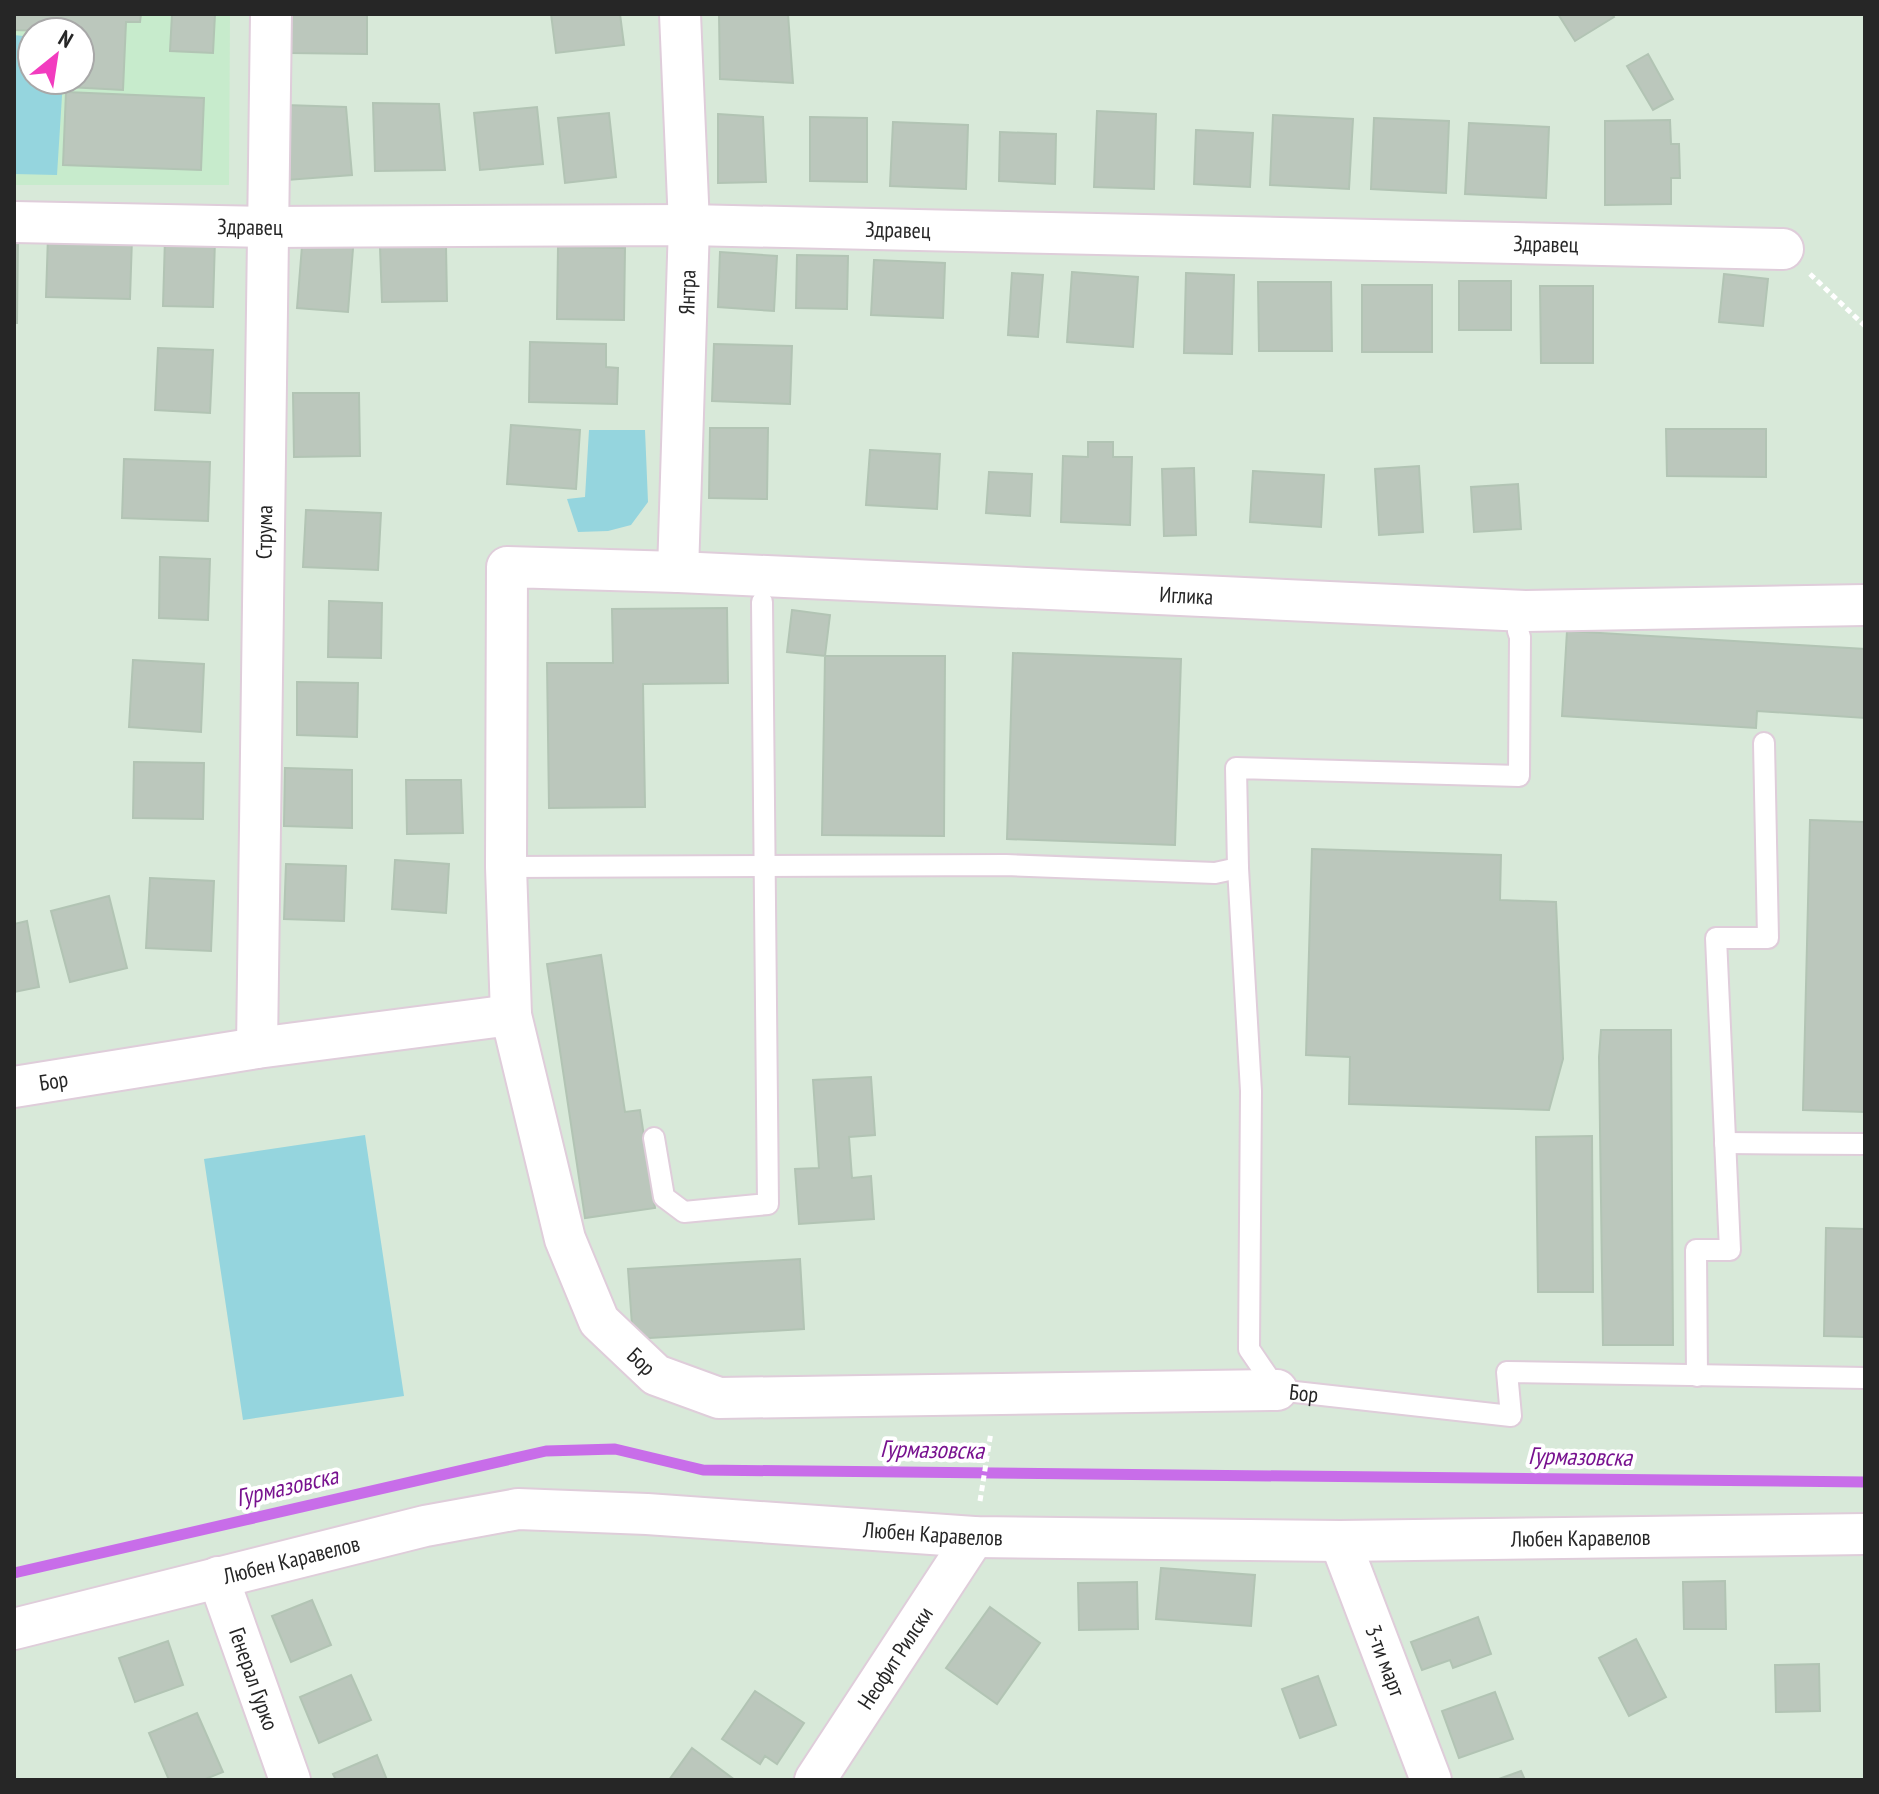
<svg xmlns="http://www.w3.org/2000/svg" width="1879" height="1794" font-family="'PT Sans Narrow',sans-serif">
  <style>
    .education { fill: #c7ebcc; fill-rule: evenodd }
    .green { fill: #95d5de }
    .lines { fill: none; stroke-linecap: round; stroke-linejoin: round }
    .stream { stroke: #c86de9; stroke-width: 11 }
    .building { fill: #bbc7bc; stroke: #b2c4b4; stroke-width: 2 }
    .lane-casing { stroke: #dfcdda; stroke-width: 24 }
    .street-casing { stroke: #dfcdda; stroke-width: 44 }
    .path { stroke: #fff; stroke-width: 5; stroke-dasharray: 6 4; stroke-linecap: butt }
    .lane { stroke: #fff; stroke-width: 20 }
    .street { stroke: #fff; stroke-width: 40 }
    .labels { text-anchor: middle; stroke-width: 8; stroke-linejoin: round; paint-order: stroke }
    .street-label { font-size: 22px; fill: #262626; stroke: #fff }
    .water-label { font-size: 24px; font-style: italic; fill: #78128f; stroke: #fff }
  </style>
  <rect width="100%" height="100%" fill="#d8e9d9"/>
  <path class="education" d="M14 14H230L229 185H14ZM32 32H80V80H32Z"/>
  <path class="green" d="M14 35 32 37V80H63L57 175 14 174Z
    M589 430H645L648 502 631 525 608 531 578 532 567 499 585 497Z
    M365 1135 404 1396 243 1420 204 1159Z"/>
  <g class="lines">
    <path class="stream" d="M14 1573 546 1451 615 1449 703 1470 1865 1482"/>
  </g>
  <path class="building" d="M14 14H141L140 22H126L123 90 68 87V80H80V32L14 30Z
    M172 14H215L213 53 170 51Z
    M291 14 367 15V54L291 53Z
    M551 14H620L624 45 556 53Z
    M719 14H788L793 83 720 79Z
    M1558 14H1612L1614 17 1575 41Z
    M1648 54 1673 99 1653 110 1627 66Z
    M66 92 204 98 201 170 63 165Z
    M373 103 439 104 445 170 375 171Z
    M285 105 346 107 352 175 287 180Z
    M537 107 543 164 480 170 474 113Z
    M1097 111 1156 114 1154 189 1094 187Z
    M609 113 616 177 565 183 558 118Z
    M718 114 763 117 766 182 718 183Z
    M1273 115 1353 119 1349 189 1270 185Z
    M810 117 867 118V182L810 181Z
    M1374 118 1449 121 1446 193 1371 189Z
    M1670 120 1671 144H1679L1680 178H1671V204L1605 205V121Z
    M893 122 968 125 966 189 890 186Z
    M1469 123 1549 127 1546 198 1465 194Z
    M1196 130 1253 133 1250 187 1194 184Z
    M1000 132 1056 134 1055 184 999 181Z
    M325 233 354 236 348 312 297 308 302 246 324 247Z
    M14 235H18L17 323H14Z
    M48 236 132 238 130 299 46 297Z
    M165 238 215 239 213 307 163 306Z
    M446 246 447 301 382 302 380 247Z
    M558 247 625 248 624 320 557 319Z
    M720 252 777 256 774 311 718 307Z
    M797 255 848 256 847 309 796 308Z
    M874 260 945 263 943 318 871 315Z
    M1072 272 1138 277 1133 347 1067 342Z
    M1012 273 1043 275 1038 337 1008 335Z
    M1186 273 1234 275 1232 354 1184 353Z
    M1724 274 1768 279 1763 326 1719 322Z
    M1459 281H1511V330H1459Z
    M1258 282H1331L1332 351H1259Z
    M1362 285H1432V352H1362Z
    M1540 286H1593V363H1541Z
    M530 342 606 344V367L618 368 617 404 529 402Z
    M714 344 792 346 790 404 712 401Z
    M158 348 213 350 210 413 155 410Z
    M293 393H359L360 456 294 457Z
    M511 425 580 430 576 489 507 484Z
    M710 428H768L767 499 709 498Z
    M1666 429H1766V477L1667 476Z
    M1088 442H1113V457H1132L1130 525 1061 522 1063 456 1088 457Z
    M870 450 940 454 937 509 866 505Z
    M124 459 210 462 208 521 122 518Z
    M1419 466 1423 532 1379 535 1375 469Z
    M1194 468 1196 535 1164 536 1162 469Z
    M1253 471 1324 475 1321 527 1250 522Z
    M989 472 1032 474 1030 516 986 513Z
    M1518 484 1521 529 1474 532 1471 487Z
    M306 510 381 513 378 570 303 567Z
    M160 557 210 559 208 620 159 618Z
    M329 601 382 603 381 658 328 657Z
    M727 608 728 683 643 684 645 807 549 808 547 663H613L612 609Z
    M792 610 830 615 825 656 787 652Z
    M1567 631 1865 649V718L1757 711 1756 728 1562 716Z
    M1013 653 1181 659 1175 845 1007 839Z
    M825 656H945L944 836 822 835Z
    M133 660 204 664 201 732 129 727Z
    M297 682 358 683 357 737 297 735Z
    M134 762 204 763 203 819 133 818Z
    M285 768 352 770V828L284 826Z
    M406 780H461L463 833 407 834Z
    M1810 820 1865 822V1112L1803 1110Z
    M1312 849 1501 855 1500 900 1556 902 1563 1059 1549 1110 1349 1104 1350 1057 1306 1055Z
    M395 860 449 864 446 913 392 909Z
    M286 864 346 866 344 921 284 919Z
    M150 878 214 881 211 951 146 948Z
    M109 896 127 968 70 982 51 911Z
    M27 921 39 987 14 992V924Z
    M601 955 625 1112 640 1110 655 1208 585 1218 547 964Z
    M1601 1030H1671L1673 1345H1603L1599 1057Z
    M871 1077 875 1135 849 1137 852 1178 871 1176 874 1219 799 1224 795 1169 819 1168 813 1080Z
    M1592 1136 1593 1292H1538L1536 1137Z
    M1826 1228 1865 1229V1337L1824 1336Z
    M800 1259 804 1329 633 1339 628 1269Z
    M1161 1568 1255 1575 1251 1626 1156 1619Z
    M1725 1581 1726 1629H1684L1683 1582Z
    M1137 1582 1138 1629 1079 1630 1078 1583Z
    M312 1600 331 1645 291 1662 272 1616Z
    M990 1607 1040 1643 997 1704 946 1668Z
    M1478 1617 1491 1654 1453 1668 1450 1660 1422 1670 1411 1642Z
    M1636 1639 1666 1697 1629 1716 1599 1658Z
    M168 1641 183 1685 135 1702 119 1658Z
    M1819 1664 1820 1711 1776 1712 1775 1665Z
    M351 1675 371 1720 319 1743 300 1697Z
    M1318 1676 1336 1725 1300 1738 1282 1689Z
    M755 1691 804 1723 777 1764 765 1756 760 1764 722 1739Z
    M1495 1692 1513 1739 1459 1758 1442 1711Z
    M197 1713 223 1772 203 1780H169L149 1733Z
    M692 1748 735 1780H669Z
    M377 1755 387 1780H336L333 1774Z
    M1521 1771 1525 1780H1496Z"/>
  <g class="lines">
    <g class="lane-casing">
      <g id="lane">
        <path d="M506 867 1006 865 1215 873 1238 868 1236 768 1519 776 1520 637 1518 631 1526 611"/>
        <path id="s1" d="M1238 868 1251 1091 1249 1349 1277 1390 1511 1416 1507 1372 1865 1378"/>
        <path d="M654 1138 664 1197 684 1212 768 1204 762 602"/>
        <path d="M1725 1143 1865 1144"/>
        <path d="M1697 1376 1696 1250H1730L1716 938H1768L1764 743"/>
      </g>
    </g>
    <g class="street-casing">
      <g id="street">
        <path id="s2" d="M14 222 266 227 689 225 1783 249"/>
        <path id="s3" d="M678 572 689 225 680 14"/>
        <path id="s4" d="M511 1015 506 867 507 567 678 572 1526 611 1865 605"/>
        <path id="s5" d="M257 1048 271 14"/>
        <path id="s6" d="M14 1087 257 1048 511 1015 565 1239 599 1321 656 1375 719 1398 1277 1390"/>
        <path id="s7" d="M1340 1541 1431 1780"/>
        <path id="s8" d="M218 1577 290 1780"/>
        <path id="s9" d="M14 1629 425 1526 518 1509 647 1514 974 1537 1340 1541 1865 1534"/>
        <path id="s10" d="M815 1780 974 1537"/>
      </g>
    </g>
    <path class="path" d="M1810 274 1865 326
      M980 1501 991 1432"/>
    <use href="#lane" class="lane"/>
    <use href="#street" class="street"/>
  </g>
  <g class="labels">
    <g class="street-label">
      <text dy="8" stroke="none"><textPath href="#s2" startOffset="236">Здравец</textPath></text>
      <text dy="8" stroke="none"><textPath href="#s2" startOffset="884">Здравец</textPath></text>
      <text dy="8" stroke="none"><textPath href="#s2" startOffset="1532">Здравец</textPath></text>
      <text dy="8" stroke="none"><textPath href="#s3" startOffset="280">Янтра</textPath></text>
      <text dy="8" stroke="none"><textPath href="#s5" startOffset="516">Струма</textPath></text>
      <text dy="8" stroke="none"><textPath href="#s4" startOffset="1128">Иглика</textPath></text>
      <text dy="8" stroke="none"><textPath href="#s6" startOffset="40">Бор</textPath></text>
      <text dy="8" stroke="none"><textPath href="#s6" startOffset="880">Бор</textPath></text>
      <text dy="8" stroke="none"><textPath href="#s1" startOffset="558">Бор</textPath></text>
      <text dy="8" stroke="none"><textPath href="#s9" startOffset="934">Любен Каравелов</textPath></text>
      <text dy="8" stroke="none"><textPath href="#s9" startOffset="1582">Любен Каравелов</textPath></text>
      <text dy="8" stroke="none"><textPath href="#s9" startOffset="286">Любен Каравелов</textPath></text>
      <text dy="8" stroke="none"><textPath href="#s10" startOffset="146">Неофит Рилски</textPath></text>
      <text dy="8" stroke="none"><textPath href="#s7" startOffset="128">3-ти март</textPath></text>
      <text dy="8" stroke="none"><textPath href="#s8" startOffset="108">Генерал Гурко</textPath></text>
    </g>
    <g class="water-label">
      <text transform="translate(932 1450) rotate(1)" y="8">Гурмазовска</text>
      <text transform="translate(1580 1457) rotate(1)" y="8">Гурмазовска</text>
      <text transform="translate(287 1487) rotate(-13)" y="8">Гурмазовска</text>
    </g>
  </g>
  <rect width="1879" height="1794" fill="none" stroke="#262626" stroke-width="32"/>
  <g transform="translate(56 56) rotate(30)"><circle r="38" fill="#ffffff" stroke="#a8a8a8" stroke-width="2"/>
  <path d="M0-6L14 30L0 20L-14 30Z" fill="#f23cbf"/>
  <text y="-12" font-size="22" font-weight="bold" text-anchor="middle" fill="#262626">N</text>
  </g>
</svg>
